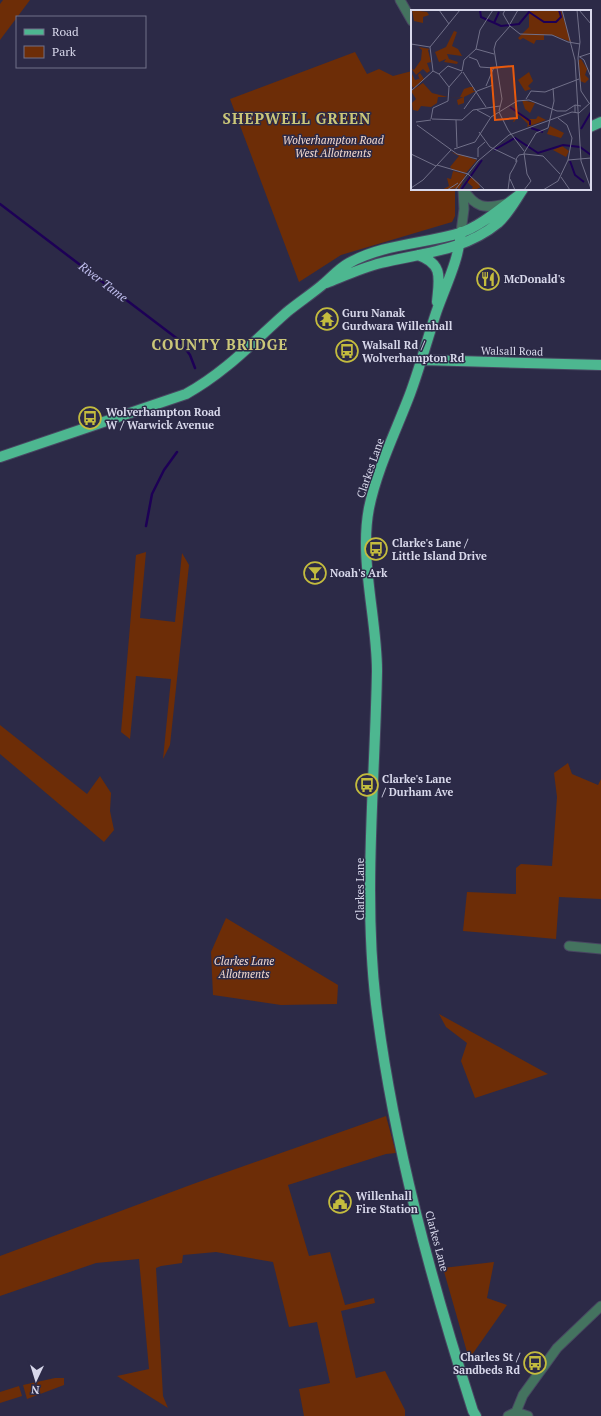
<svg xmlns="http://www.w3.org/2000/svg" width="601" height="1416" font-family="'PT Serif',serif">
  <style>
    .green { fill: #6d2d07 }
    .lines { fill: none; stroke-linecap: round; stroke-linejoin: round }
    .stream { stroke: #1d0056; stroke-width: 2.5 }
    .minor-casing { stroke: #484661; stroke-width: 11 }
    .major-casing { stroke: #484661; stroke-width: 12 }
    .minor { stroke: #44735f; stroke-width: 9 }
    .major { stroke: #4db790; stroke-width: 10 }
    .labels { text-anchor: middle; stroke-width: 3; stroke-linejoin: round; paint-order: stroke }
    .park-label { font-size: 11px; font-style: italic; fill: #f5dbcf; stroke: #2c2a47 }
    .poi-label { font-size: 11px; font-weight: bold; fill: #d8d8eb; stroke: #2c2a47; text-anchor: start }
    .street-label { font-size: 11px; fill: #d8d8eb; stroke: #2c2a47 }
    .water-label { font-size: 12px; font-style: italic; fill: #c1bfef; stroke: #2c2a47 }
    .district-label { font-size: 15px; font-weight: bold; letter-spacing: 1px; fill: #cbc779; stroke: #2c2a47 }
    .inset-river { fill: none; stroke: #1d0056; stroke-width: 2 }
    .inset-road { fill: none; stroke: #717089; stroke-width: 1 }
    .view { fill: #e8590c; fill-opacity: 0.15; stroke: #e8590c; stroke-width: 2 }
    .inset-edge { fill: none; stroke: #d8d8eb; stroke-width: 2 }
  </style>
  <rect width="100%" height="100%" fill="#2c2a47"/>
  <path class="green" d="M3 0H30L0 40V4Z
    M355 52 367 74 379 69 393 76 412 71V189H455V216L452 222 341 255 299 282 230 99Z
    M146 552 140 618 175 622 182 553 189 565 170 745 163 759 171 679 136 676 130 739 121 732 136 555Z
    M0 725 87 794 100 776 111 793 110 811 114 830 104 842 0 754Z
    M568 763 572 774 598 785 601 779V899L559 897 556 939 463 931 467 892 516 894V868L521 864 552 866 557 797 554 773Z
    M226 918 338 985 337 1004 281 1005 213 995 211 952Z
    M439 1014 548 1074 475 1098 461 1061 467 1043 446 1027Z
    M386 1116 396 1153 386 1154 288 1185 309 1256 330 1252 345 1305 374 1298 375 1303 341 1311 356 1378 385 1371 405 1410V1416H304L299 1389 330 1383 317 1322 289 1327 273 1262 216 1252 183 1255 182 1263 161 1266 156 1268 163 1396 168 1408 117 1376 149 1369 139 1259 96 1263 0 1296V1256L193 1184Z
    M494 1262 487 1298 507 1305 469 1359 443 1268Z
    M55 1378H64V1385L27 1399 23 1385Z
    M19 1386 22 1396 0 1403V1392Z"/>
  <g class="lines">
    <path class="stream" d="M0 204 179 340 190 355 195 368
      M146 526 152 494 164 470 177 452"/>
    <g class="minor-casing">
      <path id="minor" d="M400 0 412 21
        M463 189C476 208 484 209 505 204
        M461 232 464 209 463 190
        M569 946 601 949
        M516 1412 528 1416
        M508 1416 516 1412 523 1395 557 1348 601 1306"/>
    </g>
    <g class="major-casing">
      <path id="major" d="M590 127 601 122
        M461 232C459 260 445 287 436 313 427 340 420 367 410 394 396 431 377 469 369 508 359 560 377 618 377 671 375 782 363 894 376 1004 393 1141 431 1280 473 1411L476 1416
        M418 255C444 264 439 279 437 302
        M326 283C344 276 362 268 381 263 422 253 464 251 498 223 509 213 515 201 523 189
        M423 360 601 365
        M0 457 186 394C226 372 254 341 287 312 298 303 310 295 321 286 331 278 338 269 349 263 383 244 423 244 460 233 481 226 501 208 519 195"/>
    </g>
    <use href="#minor" class="minor"/>
    <use href="#major" class="major"/>
  </g>
  <defs>
    <g id="restaurant-ring" transform="scale(1.15)"><circle r="9.5" fill="#2c2a47" stroke="#c4bc3e" stroke-width="1.5"/><path d="M-5-6h1v4h1v-4h1v4h1v-4h1v5L-1.5 .5V6h-2V.5L-5-1ZM5-6V6H3V1.5H1.5Q1.5-4 5-6Z" fill="#c4bc3e"/></g>
    <g id="temple-ring" transform="scale(1.15)"><circle r="9.5" fill="#2c2a47" stroke="#c4bc3e" stroke-width="1.5"/><path d="M0-6L5-2H3V0L6.5 2.5H4V6H1.5V3h-3V6H-4V2.5H-6.5L-3 0V-2H-5Z" fill="#c4bc3e"/></g>
    <g id="bus-ring" transform="scale(1.15)"><circle r="9.5" fill="#2c2a47" stroke="#c4bc3e" stroke-width="1.5"/><path d="M-5-6H5V4H4V6H2V4H-2V6H-4V4H-5ZM-3.5-4V0h7V-4ZM-3.5 1.2v1.5H-2V1.2ZM2 1.2v1.5H3.5V1.2Z" fill="#c4bc3e"/></g>
    <g id="bar-ring" transform="scale(1.15)"><circle r="9.5" fill="#2c2a47" stroke="#c4bc3e" stroke-width="1.5"/><path d="M-6-5H6L.8 .8V4.5H3.5V6h-7V4.5H-.8V.8Z" fill="#c4bc3e"/></g>
    <g id="civic-ring" transform="scale(1.15)"><circle r="9.5" fill="#2c2a47" stroke="#c4bc3e" stroke-width="1.5"/><path d="M-.6-6.5H3V-4.5H.6V-3L4-1V1h2V6H-6V1h2V-1L-.6-3ZM-1.2 2.5V6h2.4V2.5Z" fill="#c4bc3e"/></g>
  </defs>
  <g fill-rule="evenodd">
    <use href="#restaurant-ring" x="488" y="279"/>
    <use href="#temple-ring" x="327" y="319"/>
    <use href="#bus-ring" x="347" y="351"/>
    <use href="#bus-ring" x="90" y="418"/>
    <use href="#bus-ring" x="376" y="549"/>
    <use href="#bar-ring" x="315" y="573"/>
    <use href="#bus-ring" x="367" y="785"/>
    <use href="#civic-ring" x="340" y="1202"/>
    <use href="#bus-ring" x="535" y="1363"/>
  </g>
  <g class="labels">
    <g class="park-label">
      <text x="333" y="144">Wolverhampton Road<tspan x="333" dy="13">West Allotments</tspan></text>
      <text x="244" y="965">Clarkes Lane<tspan x="244" dy="13">Allotments</tspan></text>
    </g>
    <g class="poi-label">
      <text x="504" y="283">McDonald's</text>
      <text x="342" y="317">Guru Nanak<tspan x="342" dy="13">Gurdwara Willenhall</tspan></text>
      <text x="362" y="349">Walsall Rd /<tspan x="362" dy="13">Wolverhampton Rd</tspan></text>
      <text x="106" y="416">Wolverhampton Road<tspan x="106" dy="13">W / Warwick Avenue</tspan></text>
      <text x="392" y="547">Clarke's Lane /<tspan x="392" dy="13">Little Island Drive</tspan></text>
      <text x="330" y="577">Noah's Ark</text>
      <text x="382" y="783">Clarke's Lane<tspan x="382" dy="13">/ Durham Ave</tspan></text>
      <text x="356" y="1200">Willenhall<tspan x="356" dy="13">Fire Station</tspan></text>
      <text x="520" y="1361" text-anchor="end">Charles St /<tspan x="520" dy="13">Sandbeds Rd</tspan></text>
    </g>
    <g class="street-label">
      <text transform="translate(512 351) rotate(1)" y="4">Walsall Road</text>
      <text transform="translate(370 468) rotate(-71)" y="4">Clarkes Lane</text>
      <text transform="translate(360 889) rotate(-90)" y="4">Clarkes Lane</text>
      <text transform="translate(437 1241) rotate(75)" y="4">Clarkes Lane</text>
    </g>
    <g class="water-label">
      <text transform="translate(103 282) rotate(37)" y="4">River Tame</text>
    </g>
    <g class="district-label">
      <text x="297" y="124">SHEPWELL GREEN</text>
      <text x="220" y="350">COUNTY BRIDGE</text>
    </g>
  </g>
  <g transform="translate(411 10)">
    <rect width="180" height="180" fill="#2c2a47"/>
    <path d="M1 0 16 2 18 5 12 7V13L3 11ZM118 0H150L160 32 142 25H133V30H125L123 34 112 28 109 30 107 28 118 17ZM43 21 46 22 41 36 47 39 51 46 36 44 38 49 47 52 46 54 33 52 35 49 28 52 24 42 35 37ZM8 37 19 39 17 40 20 52 16 53 19 61 16 63 12 59 5 65 9 70 7 65 9 63 13 69 3 78 0 75V62L4 70 8 69 0 58 3 60 10 50 11 40ZM170 49 176 59 174 65 178 69 174 73 169 71 168 50ZM118 62 122 71 117 76 120 79 114 81 107 70ZM12 73 21 83 37 87H27L26 93 20 97 10 96 7 101 2 100 1 93 5 89 0 81ZM59 77H63L62 81H65L53 87V93L47 95 46 90 52 87 38 88 49 87 53 79ZM111 90 124 93 119 103 114 99ZM107 101 116 109H125L127 106 135 110 116 117 117 114 108 105 103 112H102ZM139 116 153 123 150 128 136 124ZM151 136 158 141 155 147 142 140ZM40 142 66 150 55 163 42 160 39 157 48 146ZM42 161 55 164 48 180 47 178 31 180 38 176 36 168 40 169ZM59 166 68 173 69 178H66L69 180H60L62 177 55 171Z" fill="#6d2d07"/>
    <path class="inset-river" d="M69 0 70 7 90 16 108 14 118 2 133 12H145L150 7 148 0M83 13 88 2M99 97 119 111V115M120 118 132 122M170 119 180 102M83 140 104 128 127 143 152 135 169 137 180 145M159 151 164 165 173 172M50 180 71 150"/>
    <path class="inset-road" d="M28 0 38 14M151 0 164 50 170 151 180 179M166 0 169 32 167 48M168 0 180 14M99 14 107 0M99 16 109 24 141 25 157 32 169 34M0 34 19 37 22 61 28 64 38 77 37 91 22 98 20 109M19 37 49 0M65 39 69 20 82 0M65 39 83 44M58 47 66 50 69 57 83 58M168 47 180 43M169 47 173 50 180 67M167 48 170 81 178 93M51 61 53 50 65 39M52 62 75 97M28 64 37 56 51 61M75 76 83 57M38 77 51 62M0 81 22 61M115 89 120 81 134 82 168 69M53 99 66 81 82 75M66 100 79 107M88 101 91 89 83 39 85 32 99 16 92 4 94 0M88 102 97 120 113 141M164 102V95L170 96M147 108 156 115 161 128 157 150M21 109 51 110 62 100 89 96M45 110 46 137M5 112 20 110M6 115 46 144 66 149M68 122 79 137 104 149M43 139 64 132 80 107 106 91 118 90 146 101H155L164 95M0 144 25 156M67 147V138L74 132M105 149 108 145 114 144 132 146 149 164M26 155 57 164 74 180M150 167 159 180M99 169 104 180M0 178 12 170 40 140M36 180 47 173M44 180 67 151 98 125 161 102 168 103 180 92M97 180 99 164 102 159 106 151 105 149V152M113 180 120 171 116 164 113 143 125 123 137 118 143 91 142 78M132 180 147 171 157 150 180 148"/>
    <path class="view" d="M102 56 106 108 84 110 80 58Z"/>
    <rect width="180" height="180" class="inset-edge"/>
  </g>
  <rect x="16" y="16" width="130" height="52" fill="#2c2a47" stroke="#717089"/>
  <rect x="24" y="29" width="20" height="6" fill="#4db790" stroke="#717089"/>
  <text x="52" y="36" font-size="12" fill="#d8d8eb">Road</text>
  <rect x="24" y="46" width="20" height="12" fill="#6d2d07" stroke="#717089"/>
  <text x="52" y="56" font-size="12" fill="#d8d8eb">Park</text>
  <g transform="translate(36 1380) rotate(184)" stroke="#2c2a47" stroke-width="3" paint-order="stroke">
  <path d="M0-3L7 15L0 10L-7 15Z" fill="#d8d8eb"/>
  <text y="-6" font-size="11" font-weight="bold" text-anchor="middle" fill="#d8d8eb">N</text>
  </g>
</svg>
